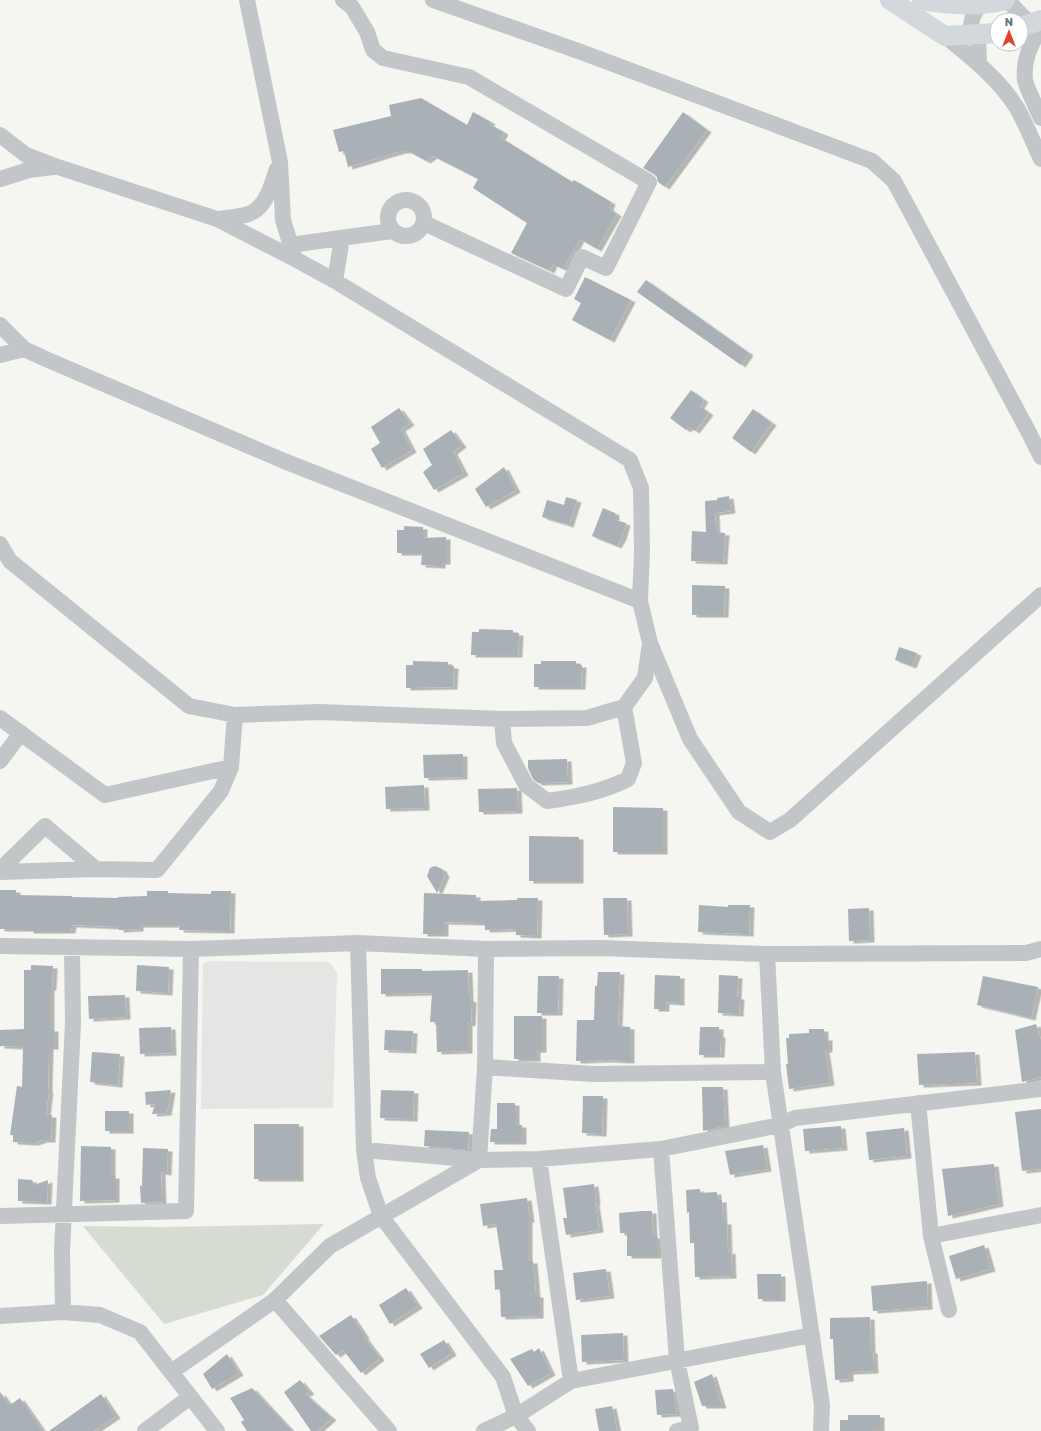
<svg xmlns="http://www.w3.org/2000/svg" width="1041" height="1431" font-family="'Golos Text',sans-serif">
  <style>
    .built { fill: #e5e6e4 }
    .green { fill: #d6dcd2 }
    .building { fill: #a9b1b6; filter: url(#shadow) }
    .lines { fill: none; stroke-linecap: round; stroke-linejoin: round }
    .minor { stroke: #c2c6c9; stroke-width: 16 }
    .major { stroke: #d3d8dc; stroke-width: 20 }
  </style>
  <defs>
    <filter id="shadow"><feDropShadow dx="4.5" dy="2.5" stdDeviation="0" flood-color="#0004"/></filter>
  </defs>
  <rect width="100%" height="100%" fill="#f5f5f1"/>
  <path class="built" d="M209 961 329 962 337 972 333 1108 201 1109 203 964Z"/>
  <path class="green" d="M324 1224 263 1295 164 1324 83 1226 164 1227Z"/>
  <path class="building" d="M421 98 467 125 473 112 491 122 489 124 504 132 501 138 572 182 574 180 611 202 609 208 617 214 597 249 580 239 563 269 553 264 550 271 511 253 527 223 473 188 478 179 433 156 426 161 408 151H401L348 167 344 151 339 152 333 130 391 116 389 105Z
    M683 112 707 130 665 187 658 182 657 177 654 174 643 168Z
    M585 277 631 300 610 340 572 320 581 303 574 299Z
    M646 280 749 353 741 365 637 292Z
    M691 390 704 400 700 406 709 413 695 431 689 427 686 430 670 418Z
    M399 408 410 423 401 429 412 450 382 468 371 449 380 443 371 427Z
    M753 409 772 423 751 452 732 438Z
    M451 430 462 445 453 452 464 473 434 490 423 472 432 465 423 449Z
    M504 467 516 490 486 507 475 489Z
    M729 496 731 511 715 513 716 532 725 533 723 562 691 561 692 531 706 532 705 501 717 500V498Z
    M566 497 577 500 569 525 542 517 547 500 564 505Z
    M603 508 615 513V520L626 523 622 537 617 546 592 536Z
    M404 526 423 527V538L446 537V562H441V566L421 565 422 553H397V530H404Z
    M692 585 725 586 724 615H692Z
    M479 629 513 630V633H519L518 655H471L472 632H479Z
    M899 647 917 653 912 666 895 660Z
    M413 661 448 662V666H454L453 687 406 688V665H413Z
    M541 661H576V665H582L581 687H534V664H541Z
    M463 754V777L424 778 423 755Z
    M567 759 568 782 538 783 533 779 528 768V760Z
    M424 785 425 808 386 809 385 787Z
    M517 788 518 811 479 812 478 789Z
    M613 807 663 808V852H613Z
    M529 836 579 837V881H529Z
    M435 866 442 869 445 875 437 893 427 876 430 868Z
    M0 890H16V895L72 896V897L118 898V897L147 896V891H168V893L211 894V891H231L230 931 179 930 180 925H139V929L119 930V927L72 925 71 931H29V929H0Z
    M424 893 476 895V901L517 900V898H538L537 936 516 935V929L485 930V923L444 922V934H423Z
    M603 898H627L628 934 604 935Z
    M699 905 728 907V905H750L749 934 698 932Z
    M869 908 870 940 849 941 848 909Z
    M31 965 53 966 52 988H50V1029H54V1047H49L48 1090H49L46 1115H52L51 1140H43L34 1143 13 1142V1135H10L17 1086 22 1087 23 1047 0 1046V1030L24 1029V970H31Z
    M137 965 169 967 168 993 136 991Z
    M381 969H422V971L468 970 469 999 472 1000 471 1024 468 1023V1051L437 1052 436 1022H430L432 993 381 994Z
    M598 972H620L618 1026 630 1027V1061L607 1060 576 1061 577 1020H594L595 986H597Z
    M655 975 680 976V1003L665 1002V1009H654Z
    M719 975 738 976 737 997H740L739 1014 718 1013Z
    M538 976H559L558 1013H537Z
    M983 976 1038 987 1031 1018 977 1005Z
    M125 995 126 1017 89 1019 88 996Z
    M514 1016H542V1050H536V1059H514Z
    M1036 1024 1041 1040V1077L1022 1082 1015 1030Z
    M171 1027 172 1053 140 1054 139 1028Z
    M700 1027H719V1035H721L720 1055H699Z
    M809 1029H824V1038H828V1050H825L830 1083 789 1089 786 1064H788L786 1038H789V1034L809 1033Z
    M385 1030 413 1031 412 1051 384 1050Z
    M92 1052 120 1054 118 1085 90 1082Z
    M975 1052 977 1083 919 1085 917 1054Z
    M702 1087H723L725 1126 703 1131Z
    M171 1090 167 1113 152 1114 155 1104 146 1105 145 1092Z
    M381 1090 414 1091 413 1119 380 1118Z
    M583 1096H603L602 1134 582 1133Z
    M497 1103H515V1125H522V1142H490L491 1129H497Z
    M1041 1109V1169L1022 1171 1015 1112Z
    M105 1111H129V1131H105Z
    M254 1124H299V1179H254Z
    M841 1126 843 1148 805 1151 803 1129Z
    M904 1128 907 1156 869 1160 866 1132Z
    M425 1130 469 1132 468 1150 424 1146Z
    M763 1145 767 1169 730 1175 725 1151Z
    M81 1146 111 1147V1176H115V1200L80 1201Z
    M143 1148 168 1149 167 1173 161 1172 162 1202 141 1203 140 1186H142Z
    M994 1164 999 1204 948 1216 942 1169Z
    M18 1179 32 1180 34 1185 48 1180 47 1202 18 1201Z
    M594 1184 596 1202H595L599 1230 566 1235 563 1218H567L563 1188Z
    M700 1189V1193L717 1192V1200H722L723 1222H727L728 1252 731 1251 732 1276 695 1277 694 1243H690L689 1212 687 1213 686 1190Z
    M527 1198 530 1220H528V1261H533L536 1295H539V1316L501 1317 500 1289 495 1290 494 1270H503L496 1224 483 1226 480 1204Z
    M642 1211H652L653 1236H657V1256H627V1233H620L619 1213Z
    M984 1245 991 1269 956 1279 949 1256Z
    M606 1269 610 1296 576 1300 573 1273Z
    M757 1274H781V1299H758Z
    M927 1281 928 1307 873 1311 871 1286Z
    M406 1288 418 1306 390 1324 379 1305Z
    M351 1315 365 1336 364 1337 380 1358 361 1373 343 1350 336 1355 319 1336Z
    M870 1317 871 1351H873L874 1371 849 1372V1379L835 1380 833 1339H830V1318Z
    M623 1333 624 1360 582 1362 581 1335Z
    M444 1340 452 1353 429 1368 420 1354Z
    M539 1348 551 1373 528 1386 510 1359 532 1349 534 1352Z
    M227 1354 239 1373 212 1389 203 1374Z
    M712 1374 722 1406H702L694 1382Z
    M300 1380 310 1392 305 1394 332 1418 317 1431H311L284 1392Z
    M252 1388 267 1404 292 1431H247L241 1422 244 1420 230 1398Z
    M673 1389 677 1414 657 1415 655 1390Z
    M0 1392 10 1405 20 1398 43 1431H0Z
    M101 1394 116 1416 94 1431H49Z
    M612 1406 617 1431H599L595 1409Z
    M848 1415H880V1429H873V1431H840V1420H848Z"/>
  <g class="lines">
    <path class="minor" d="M247 0 280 162 283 220 295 259
      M343 0 352 7 367 32 373 50 383 58 469 77 649 182 606 268 582 257 566 289 424 223
      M433 0 581 52 872 161 894 181 1027 429 1041 457
      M1003 1 1011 4 1030 24V35
      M1041 29C1030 43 1023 62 1025 80 1027 90 1037 108 1041 118
      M945 36C971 57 999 79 1017 108 1026 124 1033 142 1041 159
      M979 64 978 35 971 30C971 18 974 11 983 3
      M0 135 26 155 55 166 217 219 295 259 335 281 630 460 641 488 642 552 640 601 650 643 645 678 624 707 587 718 502 719 319 712 235 715 189 706 10 561 0 544
      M0 179 29 170 53 167
      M388 218a18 18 0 1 1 36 0a18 18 0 1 1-36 0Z
      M217 219C228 218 249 217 257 209 268 200 272 183 277 169
      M290 245 392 231
      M335 281 342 238
      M0 325 24 349 48 360 284 461 640 601
      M0 355 24 349
      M650 643 690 739 739 812 770 832 790 820 1041 595
      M0 718 105 795 231 767 235 715
      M502 719 504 743 526 785 547 801C576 797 602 792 628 779L634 763 624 707
      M0 761 21 733
      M0 870 45 826 96 869
      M0 872 96 869 157 870 221 791 231 767
      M358 943 364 1150 368 1178 381 1216 503 1377 516 1416 528 1431
      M0 946 191 949 358 943 486 949 601 948 767 954 1026 953 1041 949
      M767 954 773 1072 822 1405 821 1431
      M485 1067 593 1074 773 1072
      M918 1103 931 1236 949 1310
      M661 1149 677 1360 691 1428 677 1431
      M364 1150 479 1160 539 1159 661 1149 780 1125 795 1118 1041 1089
      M539 1159 571 1381
      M0 1216 186 1211 191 949
      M931 1236 1041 1215
      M275 1300 389 1431
      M63 1312 62 1251 73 1023 72 947
      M0 1316 63 1312 100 1315 140 1332 217 1431
      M171 1372 275 1300 330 1246 479 1160 485 1067 486 949
      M145 1431 190 1397
      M484 1431 516 1416 571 1381 812 1335"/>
    <path class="major" d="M890 0 945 36 997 33
      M922 0C949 5 978 7 1005 0
      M1021 27 1041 20"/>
  </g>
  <g transform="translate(1009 32)"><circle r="19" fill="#ffffff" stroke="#c1c8cd"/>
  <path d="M0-3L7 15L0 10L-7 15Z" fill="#e04526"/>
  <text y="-6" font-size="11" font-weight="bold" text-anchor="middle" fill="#647682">N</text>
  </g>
</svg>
